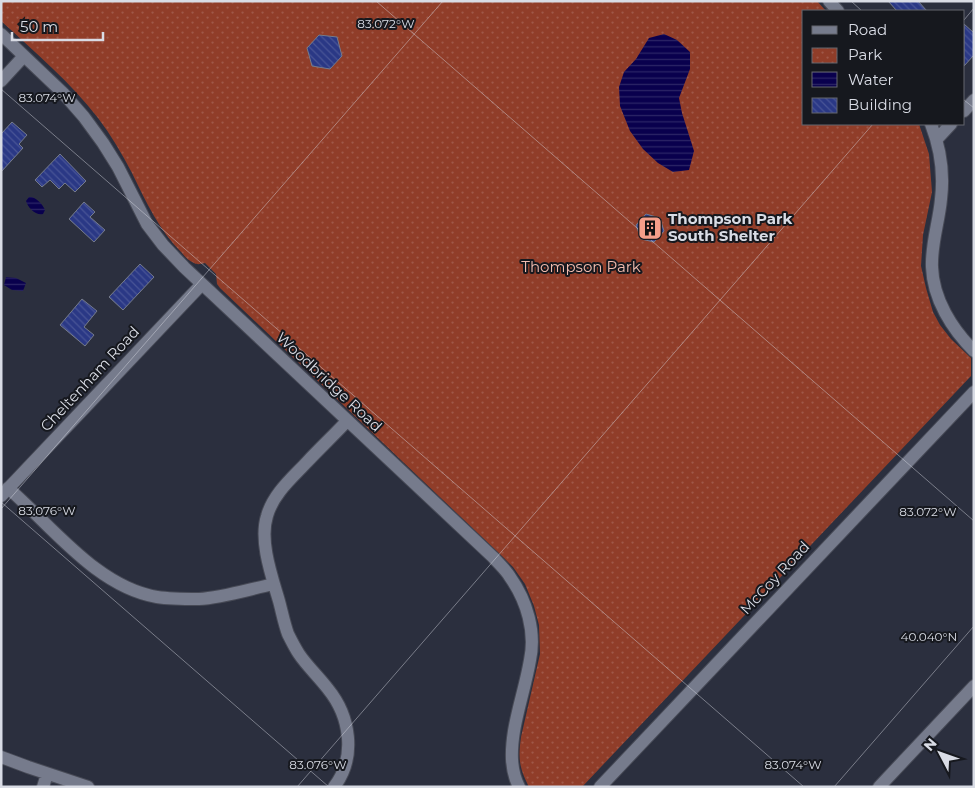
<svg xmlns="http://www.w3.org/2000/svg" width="975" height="788" font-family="Montserrat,sans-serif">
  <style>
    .park { fill: url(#park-dots) }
    .water { fill: url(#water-rules) }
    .building { fill: url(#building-back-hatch); stroke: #757b8b }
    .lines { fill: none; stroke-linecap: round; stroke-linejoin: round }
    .street-casing { stroke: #474a56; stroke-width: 14 }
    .secondary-casing { stroke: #474a56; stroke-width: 14 }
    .street { stroke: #767b8c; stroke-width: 12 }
    .secondary { stroke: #767b8c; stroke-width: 12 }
    .ticks { fill: none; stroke: #d9dce5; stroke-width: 1; stroke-opacity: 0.45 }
    .labels { text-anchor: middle; stroke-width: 4; stroke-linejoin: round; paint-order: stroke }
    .poi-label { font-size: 15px; font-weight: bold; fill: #d9dce5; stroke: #16181e; text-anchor: start }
    .park-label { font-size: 15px; fill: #f1bcaf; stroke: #16181e }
    .street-label { font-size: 15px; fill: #d9dce5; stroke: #16181e }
    .ticks-label { font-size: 12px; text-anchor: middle; fill: #d9dce5; stroke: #16181e; stroke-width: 4; stroke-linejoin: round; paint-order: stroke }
  </style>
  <defs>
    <pattern id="park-dots" width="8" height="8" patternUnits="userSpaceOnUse" patternTransform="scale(1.25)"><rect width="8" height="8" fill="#903d29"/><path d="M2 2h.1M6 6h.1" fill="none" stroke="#9f5848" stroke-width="1.8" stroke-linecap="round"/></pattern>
    <pattern id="water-rules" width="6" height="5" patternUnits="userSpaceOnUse" patternTransform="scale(1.25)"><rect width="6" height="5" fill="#09004d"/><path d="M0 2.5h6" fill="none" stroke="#2c2566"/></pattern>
    <pattern id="building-back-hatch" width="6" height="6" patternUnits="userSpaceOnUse" patternTransform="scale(1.25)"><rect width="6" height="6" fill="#2a3885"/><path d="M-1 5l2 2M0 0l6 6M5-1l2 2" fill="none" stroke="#485496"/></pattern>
  </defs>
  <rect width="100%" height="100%" fill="#2b2f3e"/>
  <path class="park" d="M1 1H817L826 11H804V124H919L929 154 932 192 923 235 921 266 926 288 933 312 940 325 951 339 971 358V376L582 787H529C519 767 518 759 521 737L540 654 539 625 534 606 525 584 513 567 504 558 220 288 217 284 216 274 205 263C201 264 197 265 194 263 189 261 185 257 182 253 159 230 146 202 132 173 122 154 111 135 98 118 71 83 34 51 1 21Z"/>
  <path class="water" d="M664 34 677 40 690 52V69L679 98 682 113 694 151 689 170 673 172 658 163 643 149 630 131 620 106 619 87 624 72 636 59 649 38Z
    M29 197C35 196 43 204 45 210L43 214C36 216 28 208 26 201Z
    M6 277 16 278 26 283 23 291 12 290 4 285Z"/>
  <path class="building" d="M888 1H918L927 11H897Z
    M964 24 974 33V55L964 66Z
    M319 35 337 37 342 56 330 69 312 66 307 48Z
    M12 122 27 135 19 144 23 148 1 172V134Z
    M60 154 86 181 75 192 65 183 59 189 50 180 42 187 35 180Z
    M84 202 95 212 90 217 105 230 94 242 69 219Z
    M646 214 660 218 664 231 654 242 641 239 636 225Z
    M140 264 154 277 123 310 109 297Z
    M82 299 97 311 84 327 94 335 85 346 60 325Z"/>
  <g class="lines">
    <g class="street-casing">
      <path id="street" d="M829 1 838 11
        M1 34 63 93 84 117 103 143 118 167 147 224 163 245 184 267 493 557C499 564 506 570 510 577 527 601 536 632 530 660 526 684 518 707 514 731 511 750 510 769 519 787
        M1 81 24 56
        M964 111 974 100
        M931 124C940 147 944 174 941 199 939 222 931 244 932 267 933 299 952 329 974 351
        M937 139 951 124
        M8 488C52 526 97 587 157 597 170 599 185 599 199 599 222 598 250 589 274 584
        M1 496 202 284
        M1 757 28 767 88 787
        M43 787 47 774
        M334 787C357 757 350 716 328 689 319 677 307 666 299 654 295 648 291 640 288 634 284 623 282 612 279 601 272 577 259 541 267 516 273 494 292 478 307 462 320 448 334 435 347 421
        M879 787 974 686"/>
    </g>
    <g class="secondary-casing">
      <path id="secondary" d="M600 787 974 392"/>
    </g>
    <use href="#street" class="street"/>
    <use href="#secondary" class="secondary"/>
  </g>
  <path class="ticks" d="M376 1 974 521M851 1 862 11M964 20 974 8M1 89 804 787M964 100 974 108M1 502 329 787M1 509 443 1M297 787 873 124M834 787 974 626"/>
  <defs>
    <g id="building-square" transform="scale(1.25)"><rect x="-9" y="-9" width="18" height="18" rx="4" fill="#f49e89" stroke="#16181e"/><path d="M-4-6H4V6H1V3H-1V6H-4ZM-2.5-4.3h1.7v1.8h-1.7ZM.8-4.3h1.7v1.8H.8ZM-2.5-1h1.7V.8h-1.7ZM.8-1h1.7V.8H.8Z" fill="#111"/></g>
  </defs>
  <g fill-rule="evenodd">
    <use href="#building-square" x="650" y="228"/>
  </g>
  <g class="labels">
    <g class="poi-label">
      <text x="668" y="224">Thompson Park<tspan x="668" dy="17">South Shelter</tspan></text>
    </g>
    <g class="park-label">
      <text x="581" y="272">Thompson Park</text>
    </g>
    <g class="street-label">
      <text transform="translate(90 379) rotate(-47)" y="5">Cheltenham Road</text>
      <text transform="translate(329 382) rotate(43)" y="5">Woodbridge Road</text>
      <text transform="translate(775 578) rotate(-47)" y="5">McCoy Road</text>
    </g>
  </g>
  <g class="ticks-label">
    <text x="386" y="28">83.072°W</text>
    <text x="47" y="102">83.074°W</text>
    <text x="47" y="515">83.076°W</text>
    <text x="928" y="516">83.072°W</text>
    <text x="929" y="641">40.040°N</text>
    <text x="318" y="769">83.076°W</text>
    <text x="793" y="769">83.074°W</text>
  </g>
  <rect width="975" height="788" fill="none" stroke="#d9dce5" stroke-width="5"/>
  <rect x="802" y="10" width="162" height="115" fill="#16181e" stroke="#64666e"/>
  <rect x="812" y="26" width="25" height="8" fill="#767b8c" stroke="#64666e"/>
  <text x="848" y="35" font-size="15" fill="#d9dce5">Road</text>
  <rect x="812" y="48" width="25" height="15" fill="url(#park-dots)" stroke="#64666e"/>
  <text x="848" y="60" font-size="15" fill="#d9dce5">Park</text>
  <rect x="812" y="72" width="25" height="15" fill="url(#water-rules)" stroke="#64666e"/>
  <text x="848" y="85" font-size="15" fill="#d9dce5">Water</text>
  <rect x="812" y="98" width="25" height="15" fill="url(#building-back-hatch)" stroke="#64666e"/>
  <text x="848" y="110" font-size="15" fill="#d9dce5">Building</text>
  <g transform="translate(940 753) rotate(311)" stroke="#16181e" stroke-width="4" paint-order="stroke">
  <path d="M0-4L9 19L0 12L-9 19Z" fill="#d9dce5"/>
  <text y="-8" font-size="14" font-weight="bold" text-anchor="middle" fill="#d9dce5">N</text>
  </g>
  <path d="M12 32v8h91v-8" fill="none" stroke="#d9dce5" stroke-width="2.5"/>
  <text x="20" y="32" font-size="15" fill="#d9dce5" stroke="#16181e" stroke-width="4" paint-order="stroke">50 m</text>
</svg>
